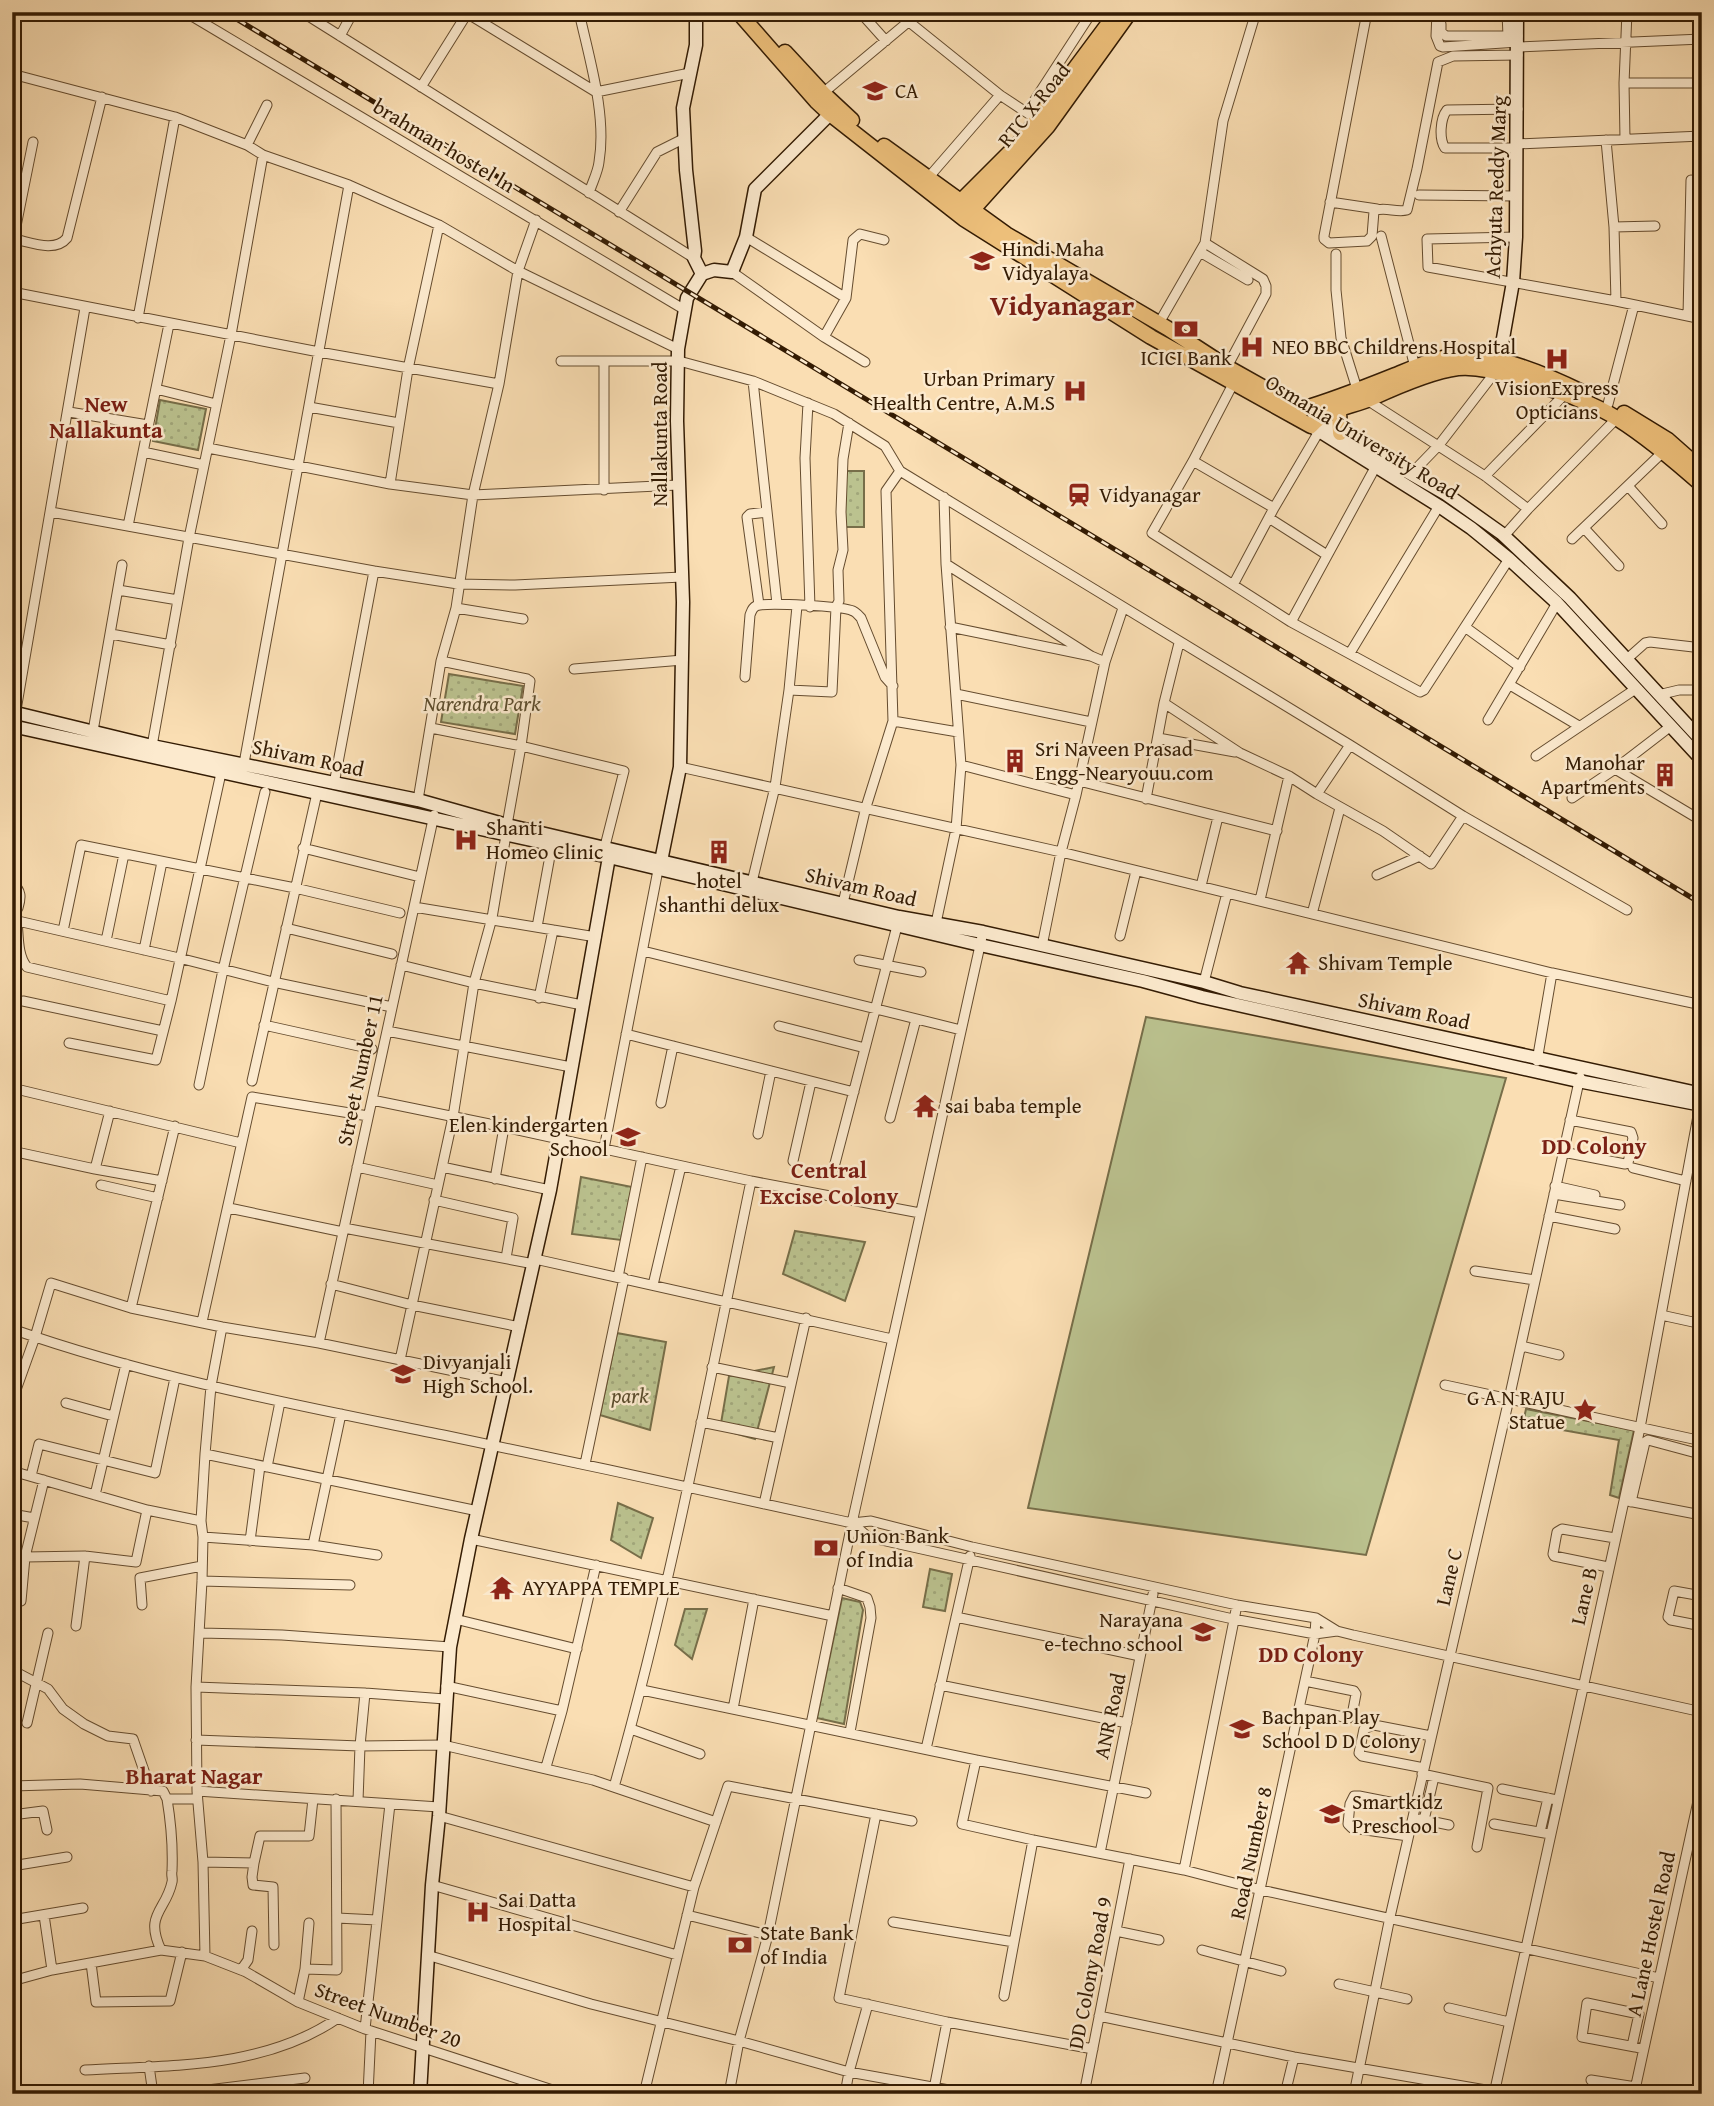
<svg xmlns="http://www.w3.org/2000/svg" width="1714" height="2106" font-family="'Gentium Book Plus',serif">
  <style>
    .park { fill: url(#park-dots); stroke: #776e49; stroke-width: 2 }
    .pitch { fill: #bbc28f; stroke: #776e49; stroke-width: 2 }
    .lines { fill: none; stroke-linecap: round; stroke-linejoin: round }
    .street-casing { stroke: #654c2f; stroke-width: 11 }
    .secondary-casing { stroke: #331b03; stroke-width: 15 }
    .primary-casing { stroke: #331b03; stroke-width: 17 }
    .street { stroke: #fceace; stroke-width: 9 }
    .secondary { stroke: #fceace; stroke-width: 12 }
    .primary { stroke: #edbf7a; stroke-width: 14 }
    .rail-casing { stroke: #331b03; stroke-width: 5 }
    .rail { stroke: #fceace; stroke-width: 2.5; stroke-dasharray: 8; stroke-linecap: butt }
    .labels { text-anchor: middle; stroke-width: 5; stroke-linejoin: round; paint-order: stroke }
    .poi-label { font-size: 21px; fill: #331b03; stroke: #fceace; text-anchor: start }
    .street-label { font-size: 21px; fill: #331b03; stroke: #fceace }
    .park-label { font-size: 21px; font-style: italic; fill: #5c4d2d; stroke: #fceace }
    .neighbourhood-label { font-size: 23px; font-weight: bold; fill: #7a1f14; stroke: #fceace }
    .district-label { font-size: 28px; font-weight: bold; fill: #7a1f14; stroke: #fceace }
  </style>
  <defs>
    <pattern id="park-dots" width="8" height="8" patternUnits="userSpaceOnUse" patternTransform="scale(1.75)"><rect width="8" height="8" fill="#bbc28f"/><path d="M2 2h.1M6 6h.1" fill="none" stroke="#a1a67a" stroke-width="1.8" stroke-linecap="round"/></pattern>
  </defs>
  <rect width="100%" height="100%" fill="#fadeb3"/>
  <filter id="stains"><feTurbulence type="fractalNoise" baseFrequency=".00286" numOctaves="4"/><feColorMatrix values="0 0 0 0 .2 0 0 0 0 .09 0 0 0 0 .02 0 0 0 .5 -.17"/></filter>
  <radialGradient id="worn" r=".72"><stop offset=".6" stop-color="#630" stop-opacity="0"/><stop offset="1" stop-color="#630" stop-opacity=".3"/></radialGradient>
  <path class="park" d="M160 400 206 409 198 450 153 441Z
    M843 471H864V527H842Z
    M449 674 523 686 515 734 441 722Z
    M581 1177 632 1187 621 1240 572 1234Z
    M795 1231 865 1242 845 1301 783 1274Z
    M617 1333 666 1342 650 1430 600 1415Z
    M774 1367 755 1439 720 1429 729 1376Z
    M1526 1409 1634 1430 1619 1498 1610 1495 1619 1440 1523 1423Z
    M618 1503 653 1518 641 1558 611 1540Z
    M930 1569 952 1574 945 1611 923 1607Z
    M842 1598 860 1602 863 1610 844 1724 817 1718Z
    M685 1609H707L692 1659 675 1645Z"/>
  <path class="pitch" d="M1146 1017 1506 1078 1366 1555 1028 1508Z"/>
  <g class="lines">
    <g class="street-casing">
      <path id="street" d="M185 12 685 310
        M302 12 694 258
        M465 12 596 92 690 73
        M579 12C589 58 607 115 599 162 598 172 592 183 589 193
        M860 12 886 41
        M901 12 908 21 1000 95 1038 120
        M1367 12 1324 236V239L1329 243 1367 241 1372 236 1374 211C1384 206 1396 213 1407 210L1417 169 1438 62 1453 56 1518 55
        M1437 12 1436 36 1440 46 1443 47 1518 42
        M1490 12 1517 13
        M1507 13 1508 36
        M98 14 99 12
        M1441 24V32L1446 36H1518
        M12 26 20 12
        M340 36 353 12
        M1518 47 1702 39
        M12 74 175 117 247 145 263 155 349 185 439 225 518 271 678 349
        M1624 83H1702
        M421 87 468 12
        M823 93 920 12
        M1027 112 1092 12
        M1625 139 1624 83 1627 12
        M1606 140 1614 227 1616 301
        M1517 144 1702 136
        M247 145 267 105
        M1517 148H1445C1439 139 1440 119 1447 110L1518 109
        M928 178 1000 95
        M1419 195 1516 196
        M1330 202 1377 209
        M619 212 657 152 685 138
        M1614 227 1655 226
        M1381 236 1415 367
        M746 237 846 298
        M1516 237 1427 239 1428 267 1616 301 1702 319
        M14 239C30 242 55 253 67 238L102 97
        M1205 243 1263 279 1266 286V294L1227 367
        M12 246 33 142
        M1200 252 1248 280
        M1336 254V290L1341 338 1357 389
        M732 272 824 337 865 362
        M12 292 319 352 499 384
        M1688 316 1691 180
        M138 318 175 117
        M1699 318V282H1702
        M1159 323 1205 243 1223 121 1256 12
        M824 337 846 298 853 240 860 234 884 240
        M561 361H679L753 381 834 414 885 446 900 471 1350 745 1463 816 1627 910
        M753 381 777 604
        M1233 384 1193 461 1152 533 1291 622 1420 692 1424 690 1509 559
        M156 389 216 404
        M1367 400 1485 476 1528 509
        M808 403 805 458 810 607
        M1608 404 1634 305
        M309 407 399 423
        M69 412 148 425
        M208 448 390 484 473 495 678 485
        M143 452 204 465
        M1193 461 1274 508
        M1411 474 1439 445 1496 371
        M1485 476 1565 394
        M390 484 408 369 439 225
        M1628 486 1662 524
        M604 490V361
        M51 512 374 571 458 584 515 585 682 577
        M1269 518 1327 555
        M128 526 169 324
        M1584 528 1619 566
        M1504 536 1528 509 1617 418
        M1572 539 1664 451
        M946 564 1091 656
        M1233 585 1274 508 1321 428
        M118 590 178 600
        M759 605 747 517 750 514 767 512
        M456 608 523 619
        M1291 622 1376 466
        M950 627 1091 656 1105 662
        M1465 627 1520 667
        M111 634 171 645
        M1350 653 1439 506
        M1627 659 1645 643 1650 642 1702 648
        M441 661 527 679 530 681 521 746 507 825
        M574 669 683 660
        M745 677 750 615C752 610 752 608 756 606 765 602 843 606 853 611 855 611 860 617 861 618L885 677 893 686
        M1510 685 1579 726
        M789 690 832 692 836 607 839 601 838 570 843 550 841 512 843 459 849 423
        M956 694 1091 722
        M1658 695 1679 690H1702
        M1164 703 1240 753 1289 776 1317 794 1383 831 1431 864 1463 816
        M15 716 85 308
        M1488 720 1557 603
        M893 721 958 732
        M431 728 521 746 624 771 605 846
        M93 731 122 565
        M1158 738 1235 752
        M152 746 189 538 231 335 263 155
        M1536 756 1637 688
        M961 765 1076 795
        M680 767 1061 852 1552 973 1702 1005
        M243 769 349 185
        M1615 769 1702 821
        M1079 781 1277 831
        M334 784 374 571
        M1317 794 1350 745
        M1572 798 1615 769 1671 726
        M1146 799 1164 703 1179 643
        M418 800 441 661 456 608 473 495 499 384 518 271 536 220
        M303 848 420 877
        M1377 875 1420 856
        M752 882 775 787 789 690 797 606
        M12 884C22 890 21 898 18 908L12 911
        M1201 886 1218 817
        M1260 900 1289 776
        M843 903 866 807 893 721 886 491 900 471
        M414 907 596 937
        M15 910C20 927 15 953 27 967L171 1001
        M1312 914 1340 808
        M18 921 179 958 273 982 392 1007
        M936 923 956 829 961 765 946 564 944 497
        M537 927 552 845
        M286 928 392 954
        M63 931 81 845 295 888 400 913
        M1120 936 1136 871
        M106 941 124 854
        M1042 946 1061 852 1076 795 1105 662 1123 608
        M144 950 162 862
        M643 951 961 1030
        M859 960 921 972
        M401 965 474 983 582 1005
        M1204 982 1227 893
        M539 998 553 930
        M23 1001 163 1031
        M264 1025 372 1049
        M779 1026 865 1048
        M387 1031 571 1067
        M626 1034 854 1092
        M69 1043 156 1060 171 1001 221 773
        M1537 1061 1552 973
        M252 1081 317 793
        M199 1085 223 970 265 792
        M12 1088 241 1143
        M372 1100 504 1127 751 1181 920 1213
        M661 1103 673 1046
        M110 1111 95 1169 162 1181
        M890 1118 916 1019
        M758 1134 771 1071
        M604 1149 658 870
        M12 1151 95 1169
        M1563 1152 1625 1164 1628 1163 1633 1138 1631 1132 1570 1120
        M793 1161 811 1082
        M357 1167 438 1185
        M442 1167 550 1190
        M1633 1168 1686 1181
        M833 1171 897 926
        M495 1179 504 1127
        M101 1185 158 1198
        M1555 1186 1595 1195
        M1554 1194 1620 1205
        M434 1200 513 1218 506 1258
        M229 1208 343 1232
        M1549 1216 1615 1229
        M344 1228 534 1264
        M535 1259 892 1339
        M1475 1271 1535 1280
        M618 1277 642 1157
        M331 1284 412 1305 520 1327
        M653 1285 681 1166
        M131 1308 175 1126
        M1661 1315 1702 1324
        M202 1322 252 1097 368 1116
        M12 1329C154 1379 302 1406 448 1436 583 1464 717 1493 852 1523L871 1521 972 1547 1237 1605 1316 1618 1337 1631 1353 1635 1702 1712
        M319 1343 434 815
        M1521 1346 1559 1355
        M400 1360 453 1117 474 983 492 918 506 835
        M712 1367 791 1383
        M1445 1385 1702 1441
        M12 1401 35 1337 51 1283 131 1308 222 1327 319 1343 507 1382
        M66 1403 113 1416
        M701 1422 779 1438
        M1700 1449 1698 1463 1702 1466
        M205 1454 478 1511
        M585 1464 624 1278
        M267 1467 280 1402
        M12 1471 147 1510 201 1521
        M31 1476 39 1444 155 1473 175 1378
        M44 1480 25 1557 85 1556 136 1562 147 1510
        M95 1495 126 1364
        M1628 1501 1696 1514 1700 1511 1702 1502
        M1631 1502 1645 1442 1648 1440 1700 1454
        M764 1504 806 1318
        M12 1514 34 1518
        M852 1523 868 1537 1233 1619 1315 1634 1337 1631
        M203 1537 313 1545 377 1555
        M471 1539 833 1616
        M250 1541 260 1466
        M313 1545 341 1414
        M1608 1567 1554 1556 1553 1554 1557 1532 1562 1529 1615 1538
        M202 1581 350 1585
        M838 1588 867 1598 870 1607 871 1618 850 1732
        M1702 1596 1674 1591 1668 1617 1671 1620 1702 1626
        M21 1601 25 1557
        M142 1605 140 1578 202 1566
        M956 1617 1140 1656
        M455 1619 577 1649
        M76 1626 85 1556
        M200 1633 282 1635 450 1647
        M12 1670 48 1689 63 1709 84 1724 108 1736 133 1739 151 1791
        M940 1685 1127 1723
        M446 1686 562 1711
        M196 1687 365 1693 445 1699
        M642 1690 976 1760 1146 1793
        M1299 1708 1349 1718 1352 1715 1356 1694 1354 1691 1305 1681
        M733 1709 754 1599
        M27 1723 48 1633
        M631 1729 700 1754
        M196 1740 360 1746 443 1745 593 1780 716 1822
        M926 1749 970 1556
        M976 1760 962 1824 1033 1840 1184 1870 1261 1890 1659 1978
        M546 1767 562 1711 596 1565
        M1424 1768 1362 1756 1359 1753 1364 1729 1374 1725 1431 1736
        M1422 1774 1488 1788 1477 1847
        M12 1786 80 1784 163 1791 167 1799H197
        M614 1787C671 1588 709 1384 751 1181
        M1502 1789 1557 1800
        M197 1791 439 1807
        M358 1801 360 1746 365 1693
        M876 1814 839 1998 947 2022 1093 2049
        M12 1815 43 1811 47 1830
        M439 1816 694 1887
        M1420 1819 1449 1825
        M1424 1820 1434 1777
        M1494 1824 1550 1834
        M1540 1832 1548 1798
        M1408 1836 1352 1828 1348 1824 1350 1804 1354 1796H1359L1415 1807
        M1100 1853 1153 1594
        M203 1862 254 1863
        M12 1866 67 1857
        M1184 1870 1237 1605
        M432 1885 677 1955
        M12 1902 15 1920
        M44 1915 52 1970
        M687 1915 768 1935
        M337 1918 377 1920
        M12 1920 83 1908
        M893 1922 1014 1942
        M1116 1931 1159 1940
        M274 1945 273 1887 253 1885 252 1877 254 1863 260 1836H309L313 1799
        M161 1950C144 1914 166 1911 172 1882 173 1879 171 1875 172 1871 173 1847 171 1823 167 1799
        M1202 1950 1281 1971
        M427 1955 591 2004 739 2041 849 2072 971 2094
        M205 1956 203 1862 197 1791 196 1687 202 1581 203 1537 201 1521 205 1454 211 1386 222 1327
        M91 1963 96 2002 170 2001 182 1952
        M305 1969 337 1970 336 1799
        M241 1970 248 1960 252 1931
        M12 1981 52 1970 161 1950 205 1956 246 1972 298 2002 365 2029 565 2094
        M1339 1984 1407 1999
        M1004 1996 1033 1840
        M298 2002 305 1969 309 1923
        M1449 2008 1509 2022
        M1099 2016 1294 2057 1509 2094
        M365 2029 390 1804
        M1632 2046 1639 2014 1587 2003 1582 2037 1635 2047 1643 2049
        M149 2066 153 2094
        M85 2070C171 2065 264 2069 338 2018
        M1591 2080 1636 2087
        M175 2094 305 2078
        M368 2094 371 2031
        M644 2094 694 1887 728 1786 912 1821
        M729 2094 739 2041 768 1935 852 1523 983 932
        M845 2094 849 2072 868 2004
        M933 2094 947 2022
        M1084 2094 1130 1859
        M1216 2094 1315 1634 1316 1618
        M1285 2094 1294 2057
        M1354 2094 1390 1917 1509 1399 1580 1077
        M1494 2094 1640 1428 1700 1105
        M1634 2094 1702 1783"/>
    </g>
    <g class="secondary-casing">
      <path id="secondary" d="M696 12V45L683 108 686 170 695 251 694 258 702 274
        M702 274 714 270 732 272 746 237 755 189 830 114
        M1499 361 1513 282 1516 237 1517 12
        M1314 415 1340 433 1446 494 1501 533 1570 598 1702 741
        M1311 426 1439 506 1471 528 1509 559 1557 603 1702 760
        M12 712 152 746 418 800 507 825 899 917 983 932 1204 982 1240 993 1702 1094
        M12 726 609 857 980 945 1143 981 1202 997 1578 1081 1702 1105
        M661 861 680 767 683 602 677 421 678 349 687 298 702 274
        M420 2094 432 1885 439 1816 450 1647 471 1539 550 1190 609 857"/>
    </g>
    <g class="primary-casing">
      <path id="primary" d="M738 12 816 101 830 114 964 219 1151 337 1311 426C1325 409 1352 407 1372 398 1396 387 1433 371 1458 368 1481 366 1503 374 1525 381 1556 391 1590 401 1618 419 1648 438 1675 461 1702 485
        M785 52 823 93 852 120
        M884 146 1006 234 1167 328 1227 367 1302 409
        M956 206 1021 141 1117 12
        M967 216 1048 126 1130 12
        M1339 410 1340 433
        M1624 413 1668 440 1702 470
        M1298 415 1302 409C1333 400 1363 388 1393 376 1413 368 1434 358 1455 356 1495 352 1549 376 1584 393"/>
    </g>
    <use href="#street" class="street"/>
    <use href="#secondary" class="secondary"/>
    <use href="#primary" class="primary"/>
    <g class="rail-casing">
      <path id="rail" d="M225 12 1702 904"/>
    </g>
    <use href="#rail" class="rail"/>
  </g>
  <defs>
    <g id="university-bare" transform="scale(1.89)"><path d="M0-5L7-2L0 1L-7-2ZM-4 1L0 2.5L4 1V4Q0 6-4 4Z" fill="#8f2418" stroke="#fceace" stroke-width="2.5" paint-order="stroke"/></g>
    <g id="bank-bare" transform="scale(1.89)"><path d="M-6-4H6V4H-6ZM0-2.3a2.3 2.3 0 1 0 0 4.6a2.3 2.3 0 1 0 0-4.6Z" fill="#8f2418" stroke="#fceace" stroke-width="2.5" paint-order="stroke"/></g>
    <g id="hospital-bare" transform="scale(1.89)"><path d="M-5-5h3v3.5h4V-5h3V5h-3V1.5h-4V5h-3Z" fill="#8f2418" stroke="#fceace" stroke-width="2.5" paint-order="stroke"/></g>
    <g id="station-bare" transform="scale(1.89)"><path d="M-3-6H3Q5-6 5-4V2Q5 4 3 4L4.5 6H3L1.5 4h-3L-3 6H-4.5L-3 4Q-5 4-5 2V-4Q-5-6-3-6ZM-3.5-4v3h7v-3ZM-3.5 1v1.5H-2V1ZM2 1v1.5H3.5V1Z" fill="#8f2418" stroke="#fceace" stroke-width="2.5" paint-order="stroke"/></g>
    <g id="building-bare" transform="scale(1.89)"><path d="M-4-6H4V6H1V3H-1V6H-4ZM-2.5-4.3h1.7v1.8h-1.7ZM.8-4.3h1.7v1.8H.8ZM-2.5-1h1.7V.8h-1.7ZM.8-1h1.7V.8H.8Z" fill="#8f2418" stroke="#fceace" stroke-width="2.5" paint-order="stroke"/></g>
    <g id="temple-bare" transform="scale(1.89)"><path d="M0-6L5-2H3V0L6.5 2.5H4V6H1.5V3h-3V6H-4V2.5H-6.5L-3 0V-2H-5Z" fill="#8f2418" stroke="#fceace" stroke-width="2.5" paint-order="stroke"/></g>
    <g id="school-bare" transform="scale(1.89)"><path d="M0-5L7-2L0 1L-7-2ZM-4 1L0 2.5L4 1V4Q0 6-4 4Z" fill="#8f2418" stroke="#fceace" stroke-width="2.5" paint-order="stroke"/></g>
    <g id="sight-bare" transform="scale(1.89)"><path d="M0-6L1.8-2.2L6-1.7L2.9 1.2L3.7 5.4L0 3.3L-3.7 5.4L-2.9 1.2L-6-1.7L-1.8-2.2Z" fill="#8f2418" stroke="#fceace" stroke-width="2.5" paint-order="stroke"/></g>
  </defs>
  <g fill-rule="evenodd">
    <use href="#university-bare" x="875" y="91"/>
    <use href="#university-bare" x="982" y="261"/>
    <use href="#bank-bare" x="1186" y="329"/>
    <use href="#hospital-bare" x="1252" y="347"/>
    <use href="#hospital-bare" x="1557" y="359"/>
    <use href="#hospital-bare" x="1075" y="391"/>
    <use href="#station-bare" x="1079" y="495"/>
    <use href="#building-bare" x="1015" y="761"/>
    <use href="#building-bare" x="1665" y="775"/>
    <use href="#hospital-bare" x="466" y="840"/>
    <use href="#building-bare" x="719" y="852"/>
    <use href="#temple-bare" x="1298" y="963"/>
    <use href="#temple-bare" x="925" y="1106"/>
    <use href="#university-bare" x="628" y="1137"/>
    <use href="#school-bare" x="403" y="1374"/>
    <use href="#sight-bare" x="1585" y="1410"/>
    <use href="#bank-bare" x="826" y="1548"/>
    <use href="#temple-bare" x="502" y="1588"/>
    <use href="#university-bare" x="1203" y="1632"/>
    <use href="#university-bare" x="1242" y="1729"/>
    <use href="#university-bare" x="1332" y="1814"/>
    <use href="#hospital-bare" x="478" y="1912"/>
    <use href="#bank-bare" x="740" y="1945"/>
  </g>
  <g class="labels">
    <g class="poi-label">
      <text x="895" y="98">CA</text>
      <text x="1002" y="256">Hindi Maha<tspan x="1002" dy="24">Vidyalaya</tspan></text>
      <text x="1272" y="354">NEO BBC Childrens Hospital</text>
      <text x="1186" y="365" text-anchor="middle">ICICI Bank</text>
      <text x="1055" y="386" text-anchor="end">Urban Primary<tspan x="1055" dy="24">Health Centre, A.M.S</tspan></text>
      <text x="1557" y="395" text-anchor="middle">VisionExpress<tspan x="1557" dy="24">Opticians</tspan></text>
      <text x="1099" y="502">Vidyanagar</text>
      <text x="1035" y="756">Sri Naveen Prasad<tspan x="1035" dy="24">Engg-Nearyouu.com</tspan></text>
      <text x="1645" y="770" text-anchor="end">Manohar<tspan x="1645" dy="24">Apartments</tspan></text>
      <text x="486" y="835">Shanti<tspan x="486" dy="24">Homeo Clinic</tspan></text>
      <text x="719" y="888" text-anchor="middle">hotel<tspan x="719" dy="24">shanthi delux</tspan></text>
      <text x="1318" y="970">Shivam Temple</text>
      <text x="945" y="1113">sai baba temple</text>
      <text x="608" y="1132" text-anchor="end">Elen kindergarten<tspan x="608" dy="24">School</tspan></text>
      <text x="423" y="1369">Divyanjali<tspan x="423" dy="24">High School.</tspan></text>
      <text x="1565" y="1405" text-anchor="end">G A N RAJU<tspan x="1565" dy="24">Statue</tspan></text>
      <text x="846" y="1543">Union Bank<tspan x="846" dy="24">of India</tspan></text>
      <text x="522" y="1595">AYYAPPA TEMPLE</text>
      <text x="1183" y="1627" text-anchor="end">Narayana<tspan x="1183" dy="24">e-techno school</tspan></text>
      <text x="1262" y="1724">Bachpan Play<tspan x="1262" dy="24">School D D Colony</tspan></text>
      <text x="1352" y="1809">Smartkidz<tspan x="1352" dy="24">Preschool</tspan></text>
      <text x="498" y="1907">Sai Datta<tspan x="498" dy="24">Hospital</tspan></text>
      <text x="760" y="1940">State Bank<tspan x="760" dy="24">of India</tspan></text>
    </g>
    <g class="street-label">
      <text transform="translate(1034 105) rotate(-51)" y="7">RTC X Road</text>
      <text transform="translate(444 146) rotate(31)" y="7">brahman hostel ln</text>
      <text transform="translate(1496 187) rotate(-88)" y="7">Achyuta Reddy Marg</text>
      <text transform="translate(660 434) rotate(-90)" y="7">Nallakunta Road</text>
      <text transform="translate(1362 437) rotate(31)" y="7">Osmania University Road</text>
      <text transform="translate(308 758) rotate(12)" y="7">Shivam Road</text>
      <text transform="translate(861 887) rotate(13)" y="7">Shivam Road</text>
      <text transform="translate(1414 1011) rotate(12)" y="7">Shivam Road</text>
      <text transform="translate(360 1070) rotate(-78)" y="7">Street Number 11</text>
      <text transform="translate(1449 1577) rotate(-77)" y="7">Lane C</text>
      <text transform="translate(1584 1596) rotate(-77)" y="7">Lane B</text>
      <text transform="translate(1110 1716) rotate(-78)" y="7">ANR Road</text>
      <text transform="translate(1251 1853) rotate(-78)" y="7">Road Number 8</text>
      <text transform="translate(1651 1934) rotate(-78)" y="7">A Lane Hostel Road</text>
      <text transform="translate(1090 1973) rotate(-79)" y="7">DD Colony Road 9</text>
      <text transform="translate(388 2015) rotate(20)" y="7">Street Number 20</text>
    </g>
    <g class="park-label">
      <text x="482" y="711">Narendra Park</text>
      <text x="630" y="1403">park</text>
    </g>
    <g class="neighbourhood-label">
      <text x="106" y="412">New<tspan x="106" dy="26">Nallakunta</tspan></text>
      <text x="1594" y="1154">DD Colony</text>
      <text x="829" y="1178">Central<tspan x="829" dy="26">Excise Colony</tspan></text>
      <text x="1311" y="1662">DD Colony</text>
      <text x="194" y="1784">Bharat Nagar</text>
    </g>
    <g class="district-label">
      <text x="1062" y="315">Vidyanagar</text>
    </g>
  </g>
  <rect width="1714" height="2106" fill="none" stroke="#fadeb3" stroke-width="42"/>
  <rect x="14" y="14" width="1686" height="2078" fill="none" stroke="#331b03" stroke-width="3.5"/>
  <rect x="21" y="21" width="1672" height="2064" fill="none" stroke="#331b03" stroke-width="2"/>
  <rect width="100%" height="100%" filter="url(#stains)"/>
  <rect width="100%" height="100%" fill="url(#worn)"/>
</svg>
